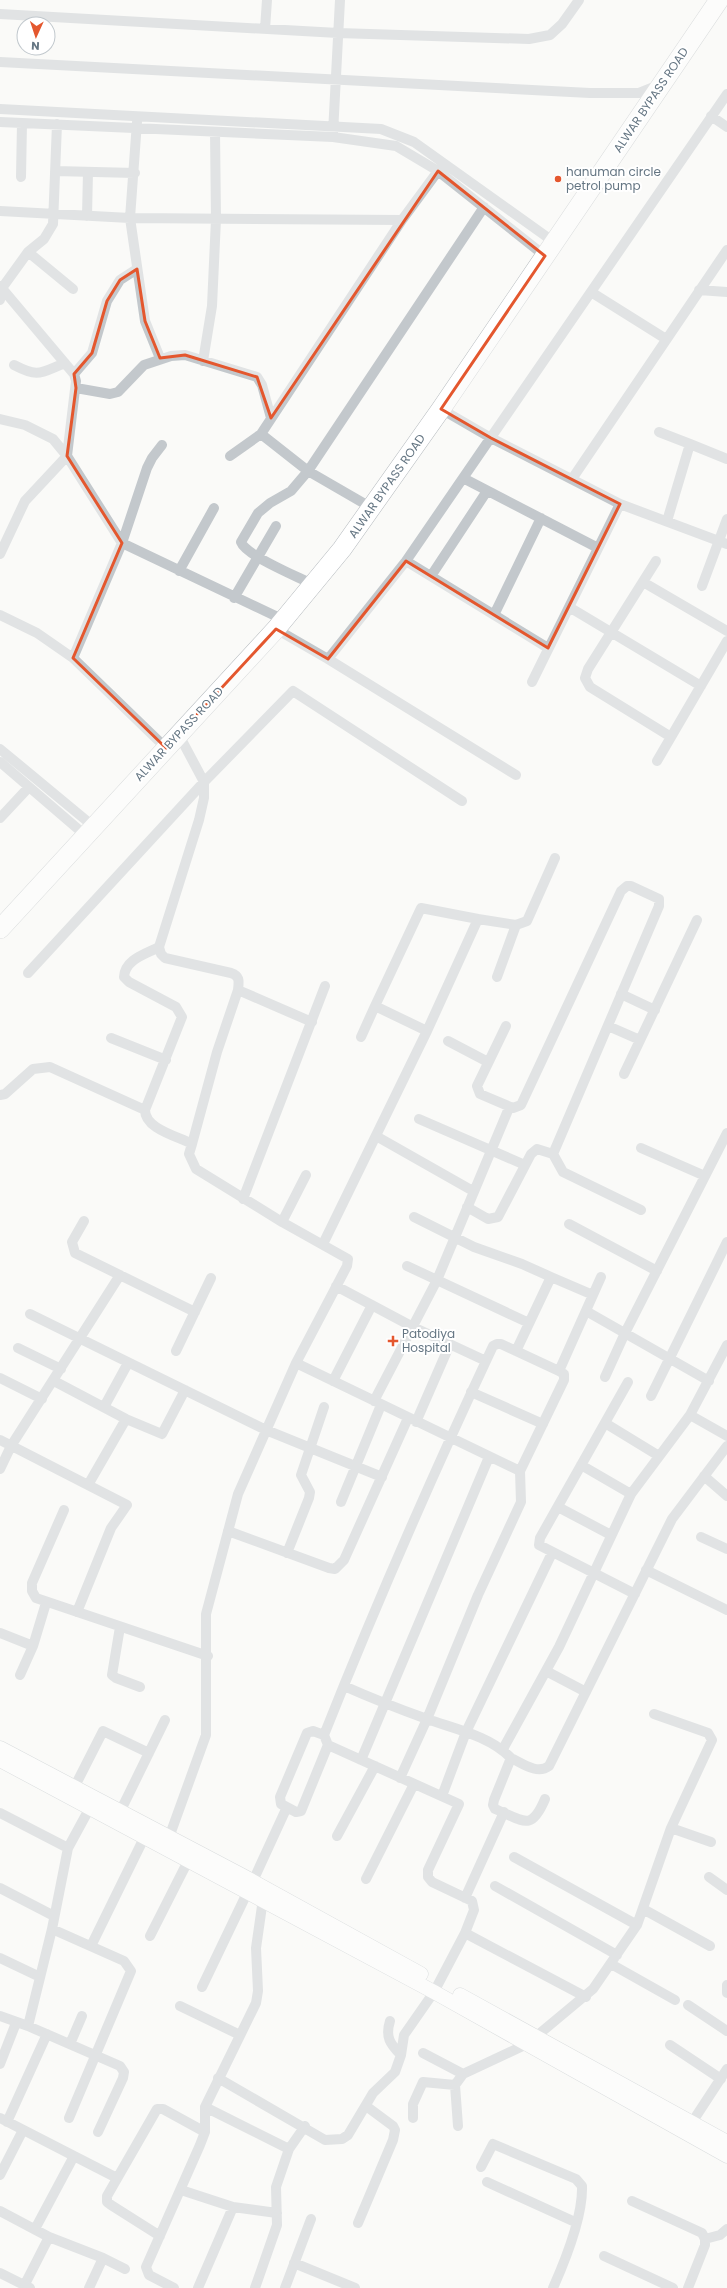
<svg xmlns="http://www.w3.org/2000/svg" width="727" height="2288" font-family="Poppins,sans-serif">
  <style>
    .lines { fill: none; stroke-linecap: round; stroke-linejoin: round }
    .secondary-casing { stroke: #b3babf; stroke-width: 15 }
    .highway-casing { stroke: #b4b9bd; stroke-width: 20 }
    .street { stroke: #c3c8cc; stroke-width: 10 }
    .secondary { stroke: #fff; stroke-width: 14 }
    .highway { stroke: #fff; stroke-width: 19 }
    .marked { fill: none; stroke: #e4572e; stroke-width: 3; stroke-linejoin: round }
    .poi-dot { fill: #e4572e; stroke: #fff; stroke-width: 1.5 }
    .labels { text-anchor: middle; stroke-width: 4; stroke-linejoin: round; paint-order: stroke }
    .street-label { font-size: 12px; fill: #657683; stroke: #fff }
    .poi-label { font-size: 12px; fill: #657683; stroke: #fff; text-anchor: start }
  </style>
  <rect width="100%" height="100%" fill="#fafaf8"/>
  <g class="lines">
    <g class="secondary-casing">
      <path id="secondary" d="M0 1748 245 1877 421 1974
        M0 1760 434 1992 727 2156
        M460 1995 727 2142"/>
    </g>
    <g class="highway-casing">
      <path id="highway" d="M0 929 276 629 342 549 441 409 719 0"/>
    </g>
    <path class="street" d="M0 14 338 33 529 39 550 35 562 24 579 0
      M265 29 267 0
      M0 62 590 93H639L659 85
      M0 109 381 129 414 142 554 242
      M711 116 727 127
      M0 122 333 137 396 146 438 171 545 256
      M137 122 130 218 145 321 160 358
      M333 133 340 0
      M55 171 135 173
      M21 177 22 123
      M0 211 130 218 402 220
      M87 216 88 172
      M28 252 73 289
      M0 286 74 374 76 381 67 456 25 501 0 554
      M699 290 727 292
      M591 292 666 339
      M0 300 2 288 28 252 44 239 53 224 57 124
      M203 361 212 306 216 219 215 132
      M14 365C39 378 40 373 65 363
      M74 374 92 353 107 301 120 280 137 269
      M76 388 110 394 118 392 144 365 171 356 185 355 257 377 262 385 271 418
      M441 409 491 438 620 504 727 544
      M0 419 25 425 53 439 67 456 122 543 284 620
      M659 432 690 444
      M261 434 308 471 372 508
      M230 456 261 434 402 220 438 171
      M463 478 598 548
      M572 479 727 250
      M667 521 690 444 727 459
      M406 561 548 648
      M656 561 588 669 585 678 590 687 671 737
      M179 571 214 508
      M431 576 487 491
      M643 582 727 631
      M314 585C299 577 246 556 241 542L258 513 270 503 291 491 308 471 484 207
      M702 586 727 519
      M234 598 276 526
      M569 607 701 686
      M0 615 37 633 73 658 166 748
      M494 615 541 518
      M276 629 328 659 516 775
      M73 658 122 543 147 468 152 458 162 445
      M328 659 406 561 727 94
      M532 682 620 504
      M179 735 204 782V798L199 820 159 947 161 954 165 958 231 973C240 976 239 981 238 990L217 1052 192 1144
      M0 749 93 826
      M657 761 727 641
      M0 762 85 835
      M0 818 29 787
      M28 973 204 782 293 691 462 801
      M497 977 516 925
      M238 990 312 1022
      M621 994 655 1010
      M608 1026 640 1040
      M427 1031 375 1006 421 908 478 919
      M361 1037 375 1006
      M111 1038 166 1060
      M448 1041 488 1062
      M624 1074 697 920
      M0 1095 5 1094 33 1069 50 1067 145 1110C145 1129 177 1136 192 1144L189 1154 196 1169 282 1222 348 1259 347 1266 296 1363 238 1494 206 1614V1735L167 1843
      M145 1110 182 1017 176 1007 129 982 124 977C125 959 146 954 159 947
      M419 1119 525 1165
      M376 1136 473 1191
      M641 1148 705 1176
      M553 1154 563 1172 641 1210
      M243 1199 325 986
      M467 1207 488 1219 498 1217 531 1154 537 1149 553 1154 659 906V899L631 886H627L621 891 521 1105 513 1108 480 1094 477 1086 506 1026
      M414 1217 474 1247 522 1264 551 1277 516 1351
      M84 1221 72 1242 75 1253 195 1312
      M282 1222 306 1175
      M569 1224 657 1271
      M323 1244 427 1031 478 919 516 925 527 921 555 858
      M407 1266 529 1323
      M551 1277 593 1295
      M336 1286 413 1327 486 1361
      M586 1311 709 1381
      M30 1314 266 1430 382 1477
      M18 1348 61 1369
      M176 1351 211 1278
      M296 1363 520 1471
      M559 1371 601 1277
      M605 1377 625 1333 727 1133
      M0 1378 42 1399
      M54 1381 126 1419 162 1434 185 1390
      M333 1381 372 1305
      M628 1382 540 1538 539 1545 635 1594
      M471 1392 543 1424
      M651 1396 727 1242
      M374 1401 437 1280 509 1108
      M104 1407 128 1363
      M690 1415 727 1436
      M416 1422 450 1344
      M605 1423 659 1456
      M0 1440 127 1505 111 1528 77 1612
      M581 1465 631 1494
      M0 1469 11 1446 120 1275
      M704 1476 727 1496
      M88 1485 126 1419
      M341 1502 381 1405
      M558 1507 611 1535
      M64 1510 32 1583V1591L36 1598 208 1656
      M228 1531 329 1568 335 1569 344 1560 408 1418
      M701 1537 727 1549
      M287 1553 309 1498 310 1492 301 1475 324 1407
      M646 1570 727 1610
      M120 1627 112 1675 116 1678 140 1687
      M0 1633 33 1646
      M546 1671 586 1692
      M20 1675 33 1646 46 1603
      M344 1686C371 1698 399 1709 427 1719 455 1729 490 1736 511 1758L494 1800 493 1805 495 1809C524 1821 531 1832 545 1799
      M324 1735 313 1731 307 1733 280 1797 281 1804 296 1812 301 1811 328 1745 324 1735C376 1604 433 1474 493 1346L497 1344H501L559 1371 564 1374V1380L520 1471 521 1502 478 1595 427 1719 400 1778
      M503 1749 559 1647 631 1494 690 1415 727 1345
      M511 1758C522 1763 537 1775 549 1766L672 1519 727 1446
      M361 1760 489 1457
      M74 1788 103 1731 149 1753
      M442 1796 466 1732 552 1553
      M120 1812 165 1720
      M0 1813 68 1848
      M671 1828 711 1842
      M337 1836 375 1766
      M514 1857 637 1925
      M709 1877 727 1890
      M366 1879 414 1784
      M253 1881 287 1807
      M495 1886 617 1955
      M0 1888 54 1916
      M465 1898 504 1812
      M643 1909 710 1946
      M52 1929 124 1961 131 1971 69 2118
      M465 1933 586 1997
      M150 1936 189 1859
      M91 1946 145 1836
      M0 1958 40 1977
      M611 1964 675 2000
      M727 1985V1993
      M202 1987 248 1891
      M688 2005 727 2031
      M180 2006 240 2035
      M0 2016 28 2026 120 2066 124 2072 123 2078 98 2132
      M390 2021C385 2037 390 2044 401 2055
      M28 2026 52 1929 68 1848 93 1802
      M70 2044 82 2016
      M670 2045 721 2079
      M423 2053 463 2074
      M0 2064 16 2023
      M218 2078 325 2140 342 2139 348 2135 373 2093 395 2072 401 2055 404 2035 434 1992 465 1933 474 1910 472 1901 432 1882 428 1877V1870L459 1804 328 1745
      M455 2085 458 2126
      M205 2107 289 2149
      M0 2118 74 2156 35 2229
      M413 2118V2104L423 2082 455 2085 463 2074 527 2044 593 1989 637 1925 671 1828 712 1740 708 1733 654 1714
      M7 2122 47 2034
      M689 2127 727 2069
      M74 2156 117 2178
      M481 2167 493 2144 576 2179 582 2186C583 2215 565 2261 553 2288
      M0 2175 23 2130
      M487 2182 575 2222
      M181 2190 233 2207 277 2213
      M632 2201 702 2233 705 2239V2245L688 2288
      M0 2211 49 2237 103 2258 89 2288
      M358 2223 393 2140 395 2130 393 2126 366 2106
      M160 2236 111 2205 107 2202V2196L157 2109H163L205 2132
      M705 2239 720 2235 727 2229
      M604 2256 673 2288
      M103 2258 125 2269
      M294 2263 355 2288
      M0 2273 30 2288
      M23 2288 49 2237
      M174 2288 149 2275 146 2267 200 2145 205 2132V2107L256 2003 258 1991 256 1948 263 1899
      M198 2288 233 2207
      M255 2288 277 2225 276 2187 289 2149 305 2126
      M285 2288 311 2219"/>
    <use href="#secondary" class="secondary"/>
    <use href="#highway" class="highway"/>
  </g>
  <path d="M0 0H727V2288H0ZM438 171 545 256 441 409 491 438 620 504 548 648 406 561 328 659 276 629 166 748 73 658 122 543 67 456 76 388 74 374 92 353 107 301 120 280 137 269 145 321 160 358 185 355 257 377 271 418Z" fill="#fafaf8" fill-opacity=".55" fill-rule="evenodd"/>
  <path class="marked" d="M438 171 545 256 441 409 491 438 620 504 548 648 406 561 328 659 276 629 166 748 73 658 122 543 67 456 76 388 74 374 92 353 107 301 120 280 137 269 145 321 160 358 185 355 257 377 271 418Z"/>
  <g class="poi-dot">
    <circle cx="558" cy="179" r="4"/>
    <path d="M391 1335h4v4h4v4h-4v4h-4v-4h-4v-4h4z"/>
  </g>
  <g class="labels">
    <g class="street-label">
      <text transform="translate(651 100) rotate(-56)" y="4">ALWAR BYPASS ROAD</text>
      <text transform="translate(387 486) rotate(-55)" y="4">ALWAR BYPASS ROAD</text>
      <text transform="translate(179 734) rotate(-47)" y="4">ALWAR BYPASS ROAD</text>
    </g>
    <g class="poi-label">
      <text x="566" y="176">hanuman circle<tspan x="566" dy="14">petrol pump</tspan></text>
      <text x="402" y="1338">Patodiya<tspan x="402" dy="14">Hospital</tspan></text>
    </g>
  </g>
  <g transform="translate(36 36) rotate(183)"><circle r="19" fill="#ffffff" stroke="#c1c8cd"/>
  <path d="M0-3L7 15L0 10L-7 15Z" fill="#e4572e"/>
  <text y="-6" font-size="11" font-weight="bold" text-anchor="middle" fill="#657683">N</text>
  </g>
</svg>
